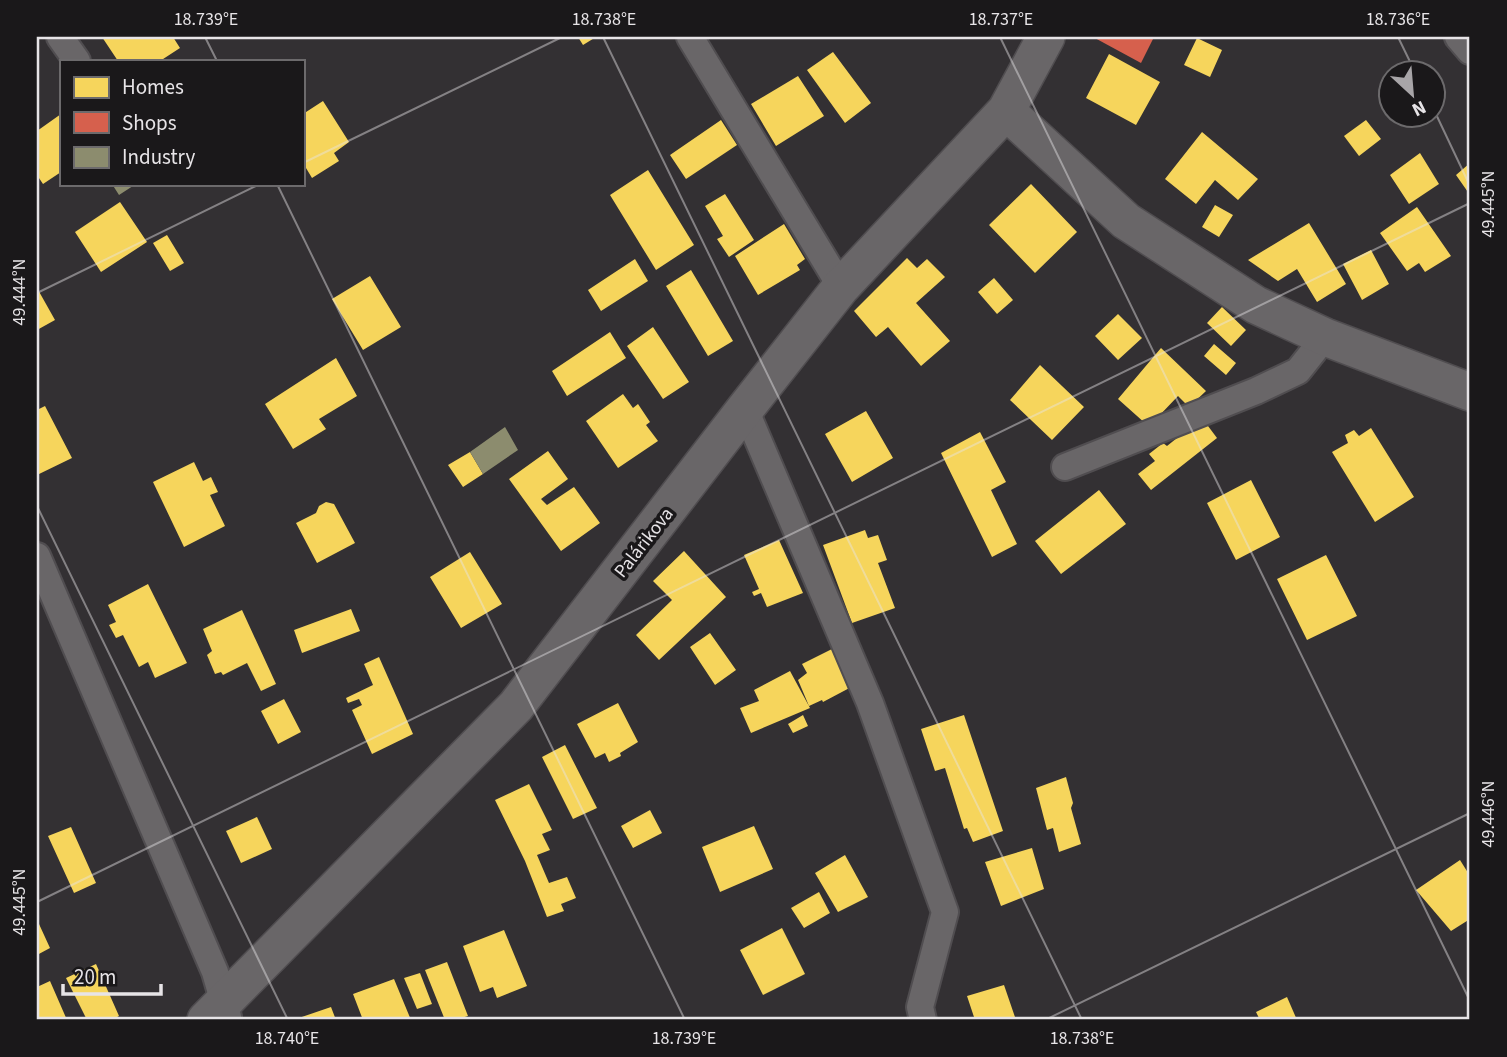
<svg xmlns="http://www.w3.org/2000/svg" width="1507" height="1057" font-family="'Source Sans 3',sans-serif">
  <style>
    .homes { fill: #f6d55c }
    .shops { fill: #d6604d }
    .industry { fill: #8c8c6e }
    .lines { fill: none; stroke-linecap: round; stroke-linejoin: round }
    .street-casing { stroke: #504d50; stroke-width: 30 }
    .secondary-casing { stroke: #504d50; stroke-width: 40 }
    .street { stroke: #696668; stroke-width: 26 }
    .secondary { stroke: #696668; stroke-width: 37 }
    .ticks { fill: none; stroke: #e7e4e7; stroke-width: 2; stroke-opacity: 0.45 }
    .labels { text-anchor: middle; stroke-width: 7; stroke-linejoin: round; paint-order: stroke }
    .street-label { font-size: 19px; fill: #e7e4e7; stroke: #1a181a }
    .neatline { fill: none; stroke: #e7e4e7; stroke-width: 2.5 }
    .ticks-label { font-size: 18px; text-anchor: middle; fill: #e7e4e7 }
  </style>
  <rect width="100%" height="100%" fill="#333033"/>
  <path class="homes" d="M102 37H173L180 48 160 61H118Z
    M578 37H596L583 45Z
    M1197 38 1222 50 1210 77 1184 65Z
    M833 52 871 103 845 123 807 70Z
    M1109 54 1160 82 1136 125 1086 98Z
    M798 76 824 116 776 146 751 104Z
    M323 101 349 142 334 153 339 161 312 178 303 163V114Z
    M61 114V172L43 184 37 175V131Z
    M721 120 737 145 686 179 670 155Z
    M1366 120 1381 139 1359 156 1344 136Z
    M1202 132 1258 179 1238 200 1215 180 1196 204 1165 179Z
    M1420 153 1439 184 1409 204 1390 175Z
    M1470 163V195L1456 175Z
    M648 170 694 245 656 270 610 195Z
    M1031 184 1077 232 1035 273 989 225Z
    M725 194 754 240 729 257 717 239 723 236 705 206Z
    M120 202 147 242 101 272 75 232Z
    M1215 205 1233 215 1219 237 1202 227Z
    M1417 207 1451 256 1425 272 1419 263 1407 271 1380 233Z
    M1309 223 1346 284 1317 302 1297 269 1278 281 1248 260Z
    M784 224 805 259 797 265 800 270 758 295 735 256Z
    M167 235 184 263 170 271 153 243Z
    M1371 250 1389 284 1362 300 1343 264Z
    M907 258 917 268 927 259 945 277 916 303 950 341 921 366 888 327 876 337 854 311Z
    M635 259 648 281 601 311 588 290Z
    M691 270 733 341 708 356 666 286Z
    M370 276 401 327 363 350 332 299Z
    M994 278 1013 300 997 314 978 292Z
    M37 288 55 320 37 330Z
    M1222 307 1246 330 1231 346 1207 323Z
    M1118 314 1142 338 1118 360 1095 336Z
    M653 327 689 382 663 399 627 346Z
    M610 332 626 358 567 396 552 371Z
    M1214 344 1236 363 1226 375 1204 356Z
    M1161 348 1206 391 1189 407 1178 396 1158 417 1146 424 1118 399Z
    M336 358 357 396 319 419 326 429 293 449 265 404Z
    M1040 365 1084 407 1052 440 1010 400Z
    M623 394 633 408 638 404 650 422 646 425 658 441 618 468 586 421Z
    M45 406 72 458 37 475V410Z
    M866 411 893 458 852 482 825 434Z
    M1202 418 1217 438 1151 490 1138 474 1155 461 1149 454 1163 443 1167 446Z
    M1371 428 1414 497 1375 522 1332 452 1348 443 1345 435 1354 430 1359 436Z
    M980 432 1006 482 991 490 1017 544 992 557 941 453Z
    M548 451 568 479 541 499 547 505 574 487 600 523 561 551 509 479Z
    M470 452 483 474 463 487 448 465Z
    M194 462 203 481 211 477 218 492 210 495 225 526 184 547 153 482Z
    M1251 480 1280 537 1236 560 1207 503Z
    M1099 490 1126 524 1061 574 1035 541Z
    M326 502 334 504 355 543 317 563 296 523 316 513 319 506Z
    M865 530 868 538 878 535 887 560 878 563 895 608 852 623 823 545Z
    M779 540 803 593 767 607 761 593 754 596 752 592 759 589 744 555Z
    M684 551 726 597 659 660 636 635 672 600 653 581Z
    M470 552 502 604 461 628 430 577Z
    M1326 555 1357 616 1307 640 1277 579Z
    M148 584 187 663 155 678 148 662 139 667 123 635 116 638 109 625 116 622 108 605Z
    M351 609 360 631 302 653 294 630Z
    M242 610 276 684 261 691 247 663 223 675 221 672 215 674 207 655 212 651 203 629Z
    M710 633 736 670 715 685 690 647Z
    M836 647 857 684 823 702 822 700 809 706 798 680 807 673 802 664Z
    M379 657 413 734 372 754 352 710 362 705 359 699 348 703 346 698 373 685 364 664Z
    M790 671 810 708 751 733 740 708 759 701 754 690Z
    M284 699 301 732 278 744 261 711Z
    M618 703 638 742 620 753 621 756 609 762 605 753 595 758 577 724Z
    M803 715 808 726 793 733 788 724Z
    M964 715 1003 831 973 842 967 828 964 829 945 768 935 771 921 729Z
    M565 745 597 808 573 819 542 757Z
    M1066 777 1073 803 1071 808 1081 844 1059 852 1053 828 1047 830 1036 788Z
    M529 784 552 830 542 834 550 850 537 855 549 883 567 877 576 898 561 904 564 911 547 917 525 861 495 800Z
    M650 810 662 833 633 848 621 826Z
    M257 817 272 849 241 863 226 831Z
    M754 826 773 869 720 892 702 847Z
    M71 827 96 883 74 893 48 836Z
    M1032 848 1044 889 1001 906 985 862Z
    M845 855 868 897 838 912 815 873Z
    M1460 860 1470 876V919L1451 931 1416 890Z
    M819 892 830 913 804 928 791 908Z
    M39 924 50 948 37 955V925Z
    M782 928 805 974 763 995 740 950Z
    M504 930 527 986 497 998 493 987 480 992 463 946Z
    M447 962 468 1016 455 1020H445L425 970Z
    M96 964 119 1016 112 1020H87L66 978Z
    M420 973 432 1004 417 1009 404 978Z
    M394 979 411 1020H363L353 994Z
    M50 981 67 1020H37V987Z
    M1004 985 1016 1020H975L967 996Z
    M1287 997 1297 1020H1260L1256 1012Z
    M331 1007 336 1020H293Z"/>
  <path class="shops" d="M1093 37H1154L1141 63Z"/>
  <path class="industry" d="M112 184H136L119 195Z
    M505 427 518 450 483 474 470 452Z"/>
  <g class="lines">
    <g class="street-casing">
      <path id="street" d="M60 37 77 61
        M690 37 841 287
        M1458 37 1470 51
        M745 409 870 703 945 912 920 1007 923 1020
        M1065 467 1256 391 1298 371 1325 337
        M37 556 215 972 228 1017"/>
    </g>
    <g class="secondary-casing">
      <path id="secondary" d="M1006 111 1126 221 1256 305 1325 337 1470 392
        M206 1020 516 706 745 409 841 287 1006 111 1046 37"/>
    </g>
    <use href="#street" class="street"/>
    <use href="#secondary" class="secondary"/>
  </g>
  <path class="ticks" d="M205 37 217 61M603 37 1082 1020M1000 37 1470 1001M1398 37 1416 74M1434 110 1470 186M303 163 562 37M277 184 685 1020M37 293 260 184M37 506 288 1020M37 902 1470 203M1045 1020 1470 813"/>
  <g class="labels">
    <g class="street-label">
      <text transform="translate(643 542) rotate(-52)" y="7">Palárikova</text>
    </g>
  </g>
  <rect width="1507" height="1057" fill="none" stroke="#1a181a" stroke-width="77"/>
  <rect x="60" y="60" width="245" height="126" fill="#1a181a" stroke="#6c6a6c" stroke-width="2"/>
  <rect x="74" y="77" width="35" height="21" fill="#f6d55c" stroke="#6c6a6c" stroke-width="2"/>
  <text x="122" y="94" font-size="21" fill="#e7e4e7">Homes</text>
  <rect x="74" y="112" width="35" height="21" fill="#d6604d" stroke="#6c6a6c" stroke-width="2"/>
  <text x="122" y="130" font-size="21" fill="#e7e4e7">Shops</text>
  <rect x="74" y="147" width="35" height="21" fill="#8c8c6e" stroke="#6c6a6c" stroke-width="2"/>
  <text x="122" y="164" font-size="21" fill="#e7e4e7">Industry</text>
  <g transform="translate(1412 94) rotate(154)"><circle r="33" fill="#1a181a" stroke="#6c6a6c" stroke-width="2"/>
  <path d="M0-5L12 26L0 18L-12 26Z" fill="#a8a5a8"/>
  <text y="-10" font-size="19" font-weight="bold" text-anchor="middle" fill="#e7e4e7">N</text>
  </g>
  <path d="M63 984v10h98v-10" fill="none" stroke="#e7e4e7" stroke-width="3.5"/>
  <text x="74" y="984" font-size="21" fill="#e7e4e7" stroke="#1a181a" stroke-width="5" paint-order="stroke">20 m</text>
  <rect x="38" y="38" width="1430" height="980" class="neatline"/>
  <g class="ticks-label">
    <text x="206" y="25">18.739°E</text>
    <text x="604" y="25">18.738°E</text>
    <text x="1001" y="25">18.737°E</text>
    <text x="1398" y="25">18.736°E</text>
    <text transform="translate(1488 204) rotate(-90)" y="6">49.445°N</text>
    <text transform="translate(19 292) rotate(-90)" y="6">49.444°N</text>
    <text transform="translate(1488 814) rotate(-90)" y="6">49.446°N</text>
    <text transform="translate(19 902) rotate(-90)" y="6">49.445°N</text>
    <text x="287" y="1044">18.740°E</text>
    <text x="684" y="1044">18.739°E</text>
    <text x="1082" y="1044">18.738°E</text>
  </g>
</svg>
